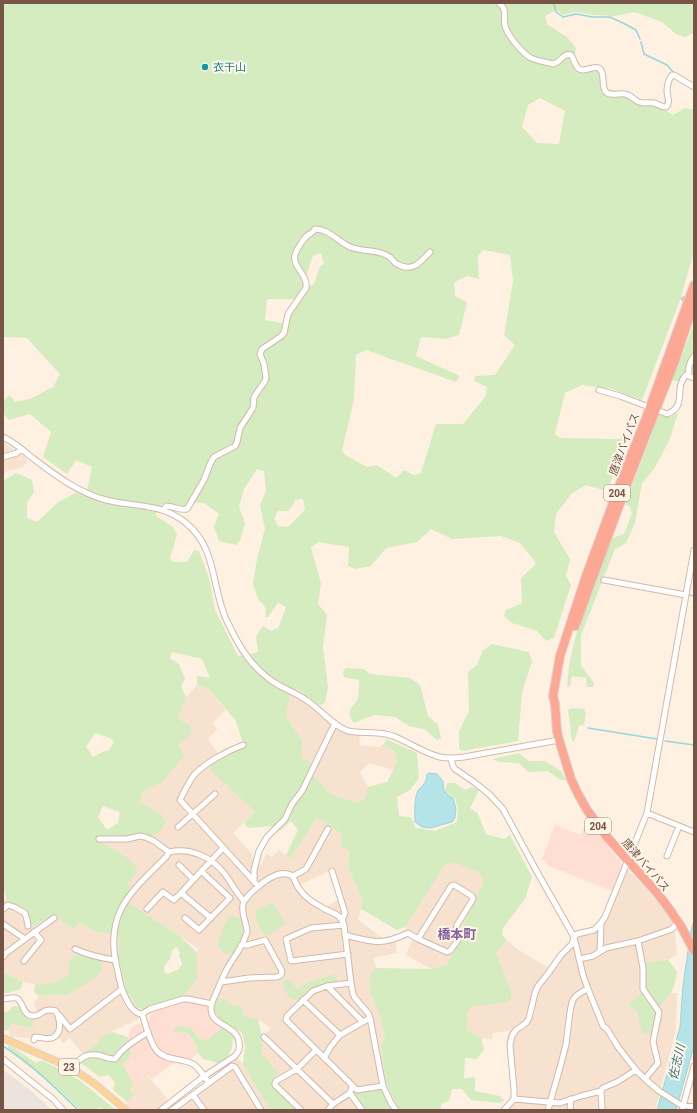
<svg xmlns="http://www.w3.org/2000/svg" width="697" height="1113" font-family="Roboto,'Noto Sans JP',sans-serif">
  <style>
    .residential { fill: #f6e2cf; fill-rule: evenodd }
    .commercial { fill: #ffded4 }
    .industrial { fill: #ece3dd }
    .green { fill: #d4ecbf; fill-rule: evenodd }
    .water { fill: #b5e4e8; stroke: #9ad5db }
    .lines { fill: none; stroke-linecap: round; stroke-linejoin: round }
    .stream { stroke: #9ad5db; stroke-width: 1.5 }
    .minor-tunnel { stroke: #dccabb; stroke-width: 5; stroke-dasharray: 5 2.5; stroke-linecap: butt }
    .minor-casing { stroke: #d2b9aa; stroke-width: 7 }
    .major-casing { stroke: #dcd3cf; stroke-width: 8 }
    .highway-casing { stroke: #dcd3cf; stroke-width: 10 }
    .minor { stroke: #fff; stroke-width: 5 }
    .major { stroke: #ffd297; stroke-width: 6 }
    .highway { stroke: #fca894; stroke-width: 8 }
    .culture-dot { fill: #0f9aa8; stroke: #fff5e9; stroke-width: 1.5 }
    .labels { text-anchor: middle; stroke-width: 4; stroke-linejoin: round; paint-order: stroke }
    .shield { fill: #fff5e9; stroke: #a08577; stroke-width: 1 }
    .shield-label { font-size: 10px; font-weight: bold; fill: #775546 }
    .culture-label { font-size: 11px; fill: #0d838f; stroke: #fff5e9; text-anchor: start }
    .street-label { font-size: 11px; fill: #775546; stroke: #fff5e9 }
    .water-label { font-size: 12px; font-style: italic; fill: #3a777e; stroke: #fff5e9 }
    .quarter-label { font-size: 13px; font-weight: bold; fill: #84619b; stroke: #fff5e9 }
  </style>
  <rect width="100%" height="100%" fill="#fef1e2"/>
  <path class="residential" d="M3 442 27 459 26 464 20 468 4 472 3 479Z
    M197 685 210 690 226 710 213 722 217 730 208 739 221 757 211 771 255 812 233 833 252 854 253 863 262 865 266 853 272 857 279 850 291 858 316 819 321 820 342 834 350 851 348 868 362 899 361 909 358 920 384 939 395 935 397 953 373 958 376 968 369 976 371 995 380 1015 385 1038 381 1046 386 1083 381 1088 353 1094 364 1110H297L271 1085 272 1080 279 1073 262 1054V1037L271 1028 258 1019 243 1016 242 1008 238 1004 232 1006 219 999 216 1003 208 1004 185 1000 183 996 197 979V953L199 949 180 936 129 903 126 897 128 883 138 871 135 866 123 854 103 844 106 838 129 836 140 833 151 836 141 803V792L162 782 178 745 189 724 178 719 186 697ZM330 871 338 900 326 907 308 896 299 885ZM337 981 313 988 298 1001 297 989 308 982Z
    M290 695 302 702 339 731 360 735 359 745 379 747 384 744 395 752 397 763 394 770 369 763 360 772 368 787V795L359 803 331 794 313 775 302 759V740L286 717Z
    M453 862 480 873 484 882 462 927 460 941 446 965 431 969 406 955 413 938 405 927 444 866Z
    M624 866 654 897 673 922 675 933 677 955 668 960 645 964V989L636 1010 642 1033 671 993H677L676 1030 655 1110H505L511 1097 513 1088 506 1042 509 1031 493 1033 492 1039 481 1038 467 1030V1013L471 1007 512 994 496 952 507 940 516 948 550 969 560 953 570 942 574 932 593 927 604 916Z
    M3 899 6 900 28 910 35 926 53 916 74 929 79 922 95 932 112 934 119 941 118 958 126 991 138 1008 139 1019 102 1036 98 1044 82 1053 70 1038 63 1043 58 1036 48 1042 30 1038 11 1037 8 1030 11 1023 29 1028 33 1025 32 1020 37 1012 34 1003 39 996 58 994 66 996 69 974 59 982 35 984 23 982 3 972Z
    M237 1059 243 1064 270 1110H149L134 1096 130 1091 133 1084 146 1074 173 1105 194 1091Z"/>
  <path class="commercial" d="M587 820 624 866 614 892 547 865 546 861 542 859 555 825 581 835Z
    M185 1000 208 1004 210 1015 222 1026 221 1028 207 1040 199 1038 192 1029 181 1032 188 1033 196 1045 198 1053 190 1060 179 1059 152 1079 146 1074 133 1084 123 1064 131 1056 128 1037 131 1027 149 1020 151 1012Z
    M134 1096 149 1110H131L126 1105 127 1102Z"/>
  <path class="industrial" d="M3 1070 29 1089 52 1110H3Z"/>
  <path class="green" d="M3 3H694V33L685 37 676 34 662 22 634 12 615 16 594 15 576 12 563 15 556 10 545 16 547 24 567 37 576 48 575 55 572 54 581 71 594 68 601 74 608 89 629 93 641 103H654L673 115 685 108 694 110V252L680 300 642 400 612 389 582 385 565 393 555 434 560 438 621 439 624 442 610 484 603 490 586 485 572 493 556 514 554 532 570 559 566 576 571 585 554 638 546 641 537 631 512 623 504 616 506 610 522 603 521 578 535 565 534 560 520 543 501 536 452 539 431 529 417 542 386 548 371 566 355 569 348 566 349 547 319 542 311 547 321 584 318 604 327 615 323 647 328 687 325 703 320 705 297 689 290 695 286 717 302 740V759L311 762 313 775 331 794 359 803 367 795 368 787 387 782 397 763 395 752 384 744 386 739 417 753 419 778 410 790 397 797 399 816 411 817 416 828 435 831 457 822 458 809 455 798 445 792 447 783H455L465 790 472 787 479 790 470 808 478 814 486 834 504 839 510 835 532 877 525 899 503 928 502 935 507 940 496 952 512 994 509 1002 471 1007 467 1013V1030L481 1038 484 1050 477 1059 465 1058 464 1078 475 1077V1091L500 1096 504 1100 500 1103 471 1100 462 1089H452L449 1101 441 1104V1110H399L386 1083 381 1046 385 1038 380 1015 371 995 369 976 376 968 431 969 446 965 460 941 462 927 484 882 480 873 453 862 444 866 405 927 397 930 361 909 362 899 348 868 350 851 341 846 342 834 321 820 316 819 291 858 286 855 298 830 291 821 280 831 269 826 248 828 244 823 255 812 211 771V764L243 744 236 721 210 690 197 685V676L210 678 202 659 172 652 170 658 179 664 185 679 181 686 186 697 178 719 189 724 192 732 179 745 184 756 162 782 141 792V803L162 815 165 823 159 833 151 836 140 833 129 836 106 838 104 844C117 851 132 857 138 871L128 883 130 889 126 897 129 903 180 936 197 953V979L183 996 144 1010 138 1008 126 991 118 957 119 941 112 934 95 932 79 922 74 929 53 916 35 926 29 925 28 910 6 900 4 889H3V481L16 473 32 480 34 493 27 502V518L37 522 57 503 75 493 86 495 92 467 76 460 67 474 43 457 51 432 30 414 9 420 3 413V401L10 395 15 402 30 399 53 387 60 374 27 338 3 337ZM540 98 565 111 559 144 537 143 522 127 528 105ZM483 250 510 255 513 281 504 335 515 345 495 375 475 376 474 381 487 387 485 397 463 424H436L421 473 414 475 404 470 396 478 377 465 367 467 345 455 342 451 354 399 356 355 366 350 456 382 460 376 416 356 421 337 446 339 459 335 467 302 455 296 454 282 468 276 479 279 478 256ZM321 253 324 264 320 266 314 284 309 287 290 314 287 324 265 320 267 299H294L307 281 306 276 313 256ZM257 469 264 471 266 491 260 505 265 529 257 559 253 583 258 599 266 608 265 617H268L278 603 286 607 279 627 271 631 263 626 256 636 258 652 238 656 215 610 209 578 199 551 194 550 187 562H173L170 558 177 535 173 527 155 515 162 504 182 510 189 502 204 503 219 514 214 527 219 541 236 545 240 541 245 523 239 507 244 489ZM303 499 305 510 288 527 278 526 274 519 278 511H288L293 505 295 500ZM95 733 110 738 114 742 109 750 102 752 93 757 86 747ZM103 806 120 812 118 823 107 830 98 817ZM177 947 180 953 179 955 182 964 179 969 168 974 164 972V967L170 959 172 950Z
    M694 323V371L693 373 683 372 679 381H672Z
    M678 413 669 441 654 469 642 483 635 523 626 543 615 549 581 635V666L593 681 594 687H587L586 678 572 676 570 686 567 687 569 666 577 630 612 538 624 534 632 514 630 507 625 504 659 415 670 417Z
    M492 644 529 652 532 661 522 693 518 741 462 751 459 748V731L469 711 468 672 477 665 483 650Z
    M346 668 364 669 370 674 410 678 420 685 428 716 438 725 441 738 437 740 424 729 409 726 395 717 374 715 354 723C343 710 356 706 358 697 359 692 359 685 359 680L344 677 343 671Z
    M573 708 584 709 586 713 584 725 579 726 574 742 572 741 568 710Z
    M519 753 529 761H545L561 771 566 780H561L547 771 528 772 519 763 499 762 493 759Z
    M270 903 275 905 285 924 269 935 263 934 255 916 257 911Z
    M232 915 240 918C246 935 241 938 233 953L226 954 217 946 226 921Z
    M81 954 101 960 102 968 98 976 66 996 58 994 39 996 34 992 35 984 59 982 69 974 68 964 73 956Z
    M668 960 677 971 675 983 671 993 657 1011 653 1034 642 1033 636 1010 629 1005 645 989 644 963Z
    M3 972 23 982 21 989 8 993H3Z
    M337 974V981L313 988 298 1001C287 998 285 992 283 981L289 979 297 989 308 982Z
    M219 999H225L232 1006 238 1004 242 1008 243 1016 258 1019 262 1037V1054L279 1073 272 1080 271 1085 297 1110H270L243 1064 245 1047 242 1033 219 1018 214 1010 216 1003Z
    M13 1006 19 1007 25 1017 32 1020 34 1025 29 1028 11 1023 8 1030 3 1031V1012H7Z
    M182 1026 192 1029 199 1038 207 1040 221 1028 229 1031 233 1037 232 1048 227 1058 218 1063 203 1059 198 1053 196 1045 188 1033 181 1032 176 1033 173 1028Z
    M112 1032 128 1037 131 1056 123 1064 133 1084 130 1091 134 1096 127 1102 113 1090 115 1082 108 1075 100 1077 80 1062 82 1053 98 1044 102 1036Z
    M8 1046 13 1047 36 1063 40 1061H44L79 1080 116 1110H103L100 1107 97 1110H80C58 1088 34 1067 8 1049Z
    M381 1088 393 1110H364L353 1094 355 1092Z"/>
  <path class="water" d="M430 773 437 774 443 781 444 791 448 795 453 798 456 809 455 818 452 822 430 828 422 827 415 822C415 813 414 802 417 793 420 785 426 787 427 774Z
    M694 920V1046L676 1110H657L680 1027 683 985 691 931Z"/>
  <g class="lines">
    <path class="stream" d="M550 3 554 4 556 12 563 17 576 14 593 17H610L623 23 636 30 640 39
      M641 42 644 54 667 65 674 73
      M689 595 694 596
      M588 728 657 739
      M665 741 694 745
      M3 1046C31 1064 55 1087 78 1110"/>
    <path class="minor-tunnel" d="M682 297 688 305"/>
    <g class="minor-casing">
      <path id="minor" d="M499 3C508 10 503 17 505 26 508 36 522 53 531 58 538 61 546 62 553 64 561 63 563 52 571 55 574 59 575 66 579 69 586 73 594 64 600 69 606 75 600 87 607 93 612 96 620 93 625 94 631 95 634 100 639 102 644 104 649 102 654 103 658 104 661 107 666 107 671 102 667 97 667 91 667 86 669 79 672 75H674L694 87
        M689 376C688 368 689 363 694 356
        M599 390 620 396 667 414C688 406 673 389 686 375L694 378
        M3 437C13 442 22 449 30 456 54 474 76 492 106 500 134 507 162 503 186 523 217 548 211 585 226 619 239 647 252 670 280 686 290 691 300 695 309 702 322 711 333 726 348 731 357 733 368 732 378 733 383 733 388 735 393 736 409 742 423 753 440 757 448 759 456 758 464 757L559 740
        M3 457 17 453 21 449
        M164 510 166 506C173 506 180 511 187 509L204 480 210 464 214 457 235 446 237 442 240 428 253 408 254 397 265 381 266 377 264 364 260 354 262 349 280 337 284 333 288 314 306 288C308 274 292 267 295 255 297 249 303 239 308 235 311 233 313 233 315 229 329 229 337 241 350 247 362 252 377 249 388 256 392 258 393 262 397 264 413 273 420 262 430 252
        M604 580 686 595
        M243 745C227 751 205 763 194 775 188 783 184 792 180 800L258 886
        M451 759 453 766 455 769 474 782 489 794 503 809 536 870 574 937 583 975 588 989 603 1026 607 1029 618 1047 636 1070 645 1079 659 1091 681 1105 694 1107
        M647 813 694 832
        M178 827 215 794
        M99 839H127L140 836 145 837 154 841 169 852
        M667 856 679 826
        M179 865 193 879
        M332 871 345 913 342 920
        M293 876 306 869 328 829
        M254 880V870L259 851 267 837 285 819 292 804 302 791 335 723
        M181 893 223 848
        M3 909 8 905 14 907 25 913 27 920 28 926
        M147 909 163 892 174 900 181 893 211 918
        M185 918 199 930 230 898 201 871
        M3 924 25 939
        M344 925 311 928 286 939 291 961 348 954
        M345 935C372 942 382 946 408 933L418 939 447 952 450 951 458 940 456 929 457 925 473 899 472 896 454 885 451 886 418 939
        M638 941 643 968V989L659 1012 653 1042 658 1063 645 1079
        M75 949C88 955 101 958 115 960
        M600 951 601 923
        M3 957 6 953 54 918
        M579 959 593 956 606 948 638 941 672 929 678 922
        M24 961 41 940 34 932
        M221 982 249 978 277 977 281 975 282 971 265 940 248 945H241
        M351 983 327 986 313 991 287 1016 286 1020 357 1090 383 1086
        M327 986 363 1022
        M3 999C7 999 12 997 16 998 24 1001 22 1015 32 1016 42 1017 41 1007 56 1011 60 1019 63 1034 52 1038 46 1040 41 1037 35 1037L34 1040
        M303 1000 340 1035
        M142 1014 150 1009 183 999H188L212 1004
        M59 1015 70 1029 122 989
        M264 1037 333 1104
        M324 1058 331 1046 340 1035 370 1018
        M3 1059 53 1099 63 1110
        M72 1068C81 1057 87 1052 102 1056 107 1058 110 1059 115 1059 123 1047 136 1040 148 1032
        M209 1083 232 1066 235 1067 261 1110
        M601 1091 602 1110
        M350 1093 362 1110
        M193 1095 204 1110
        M514 1099 560 1103 581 1096 601 1091 603 1088 617 1082 636 1070
        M161 1110 203 1077 235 1056C239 1051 240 1048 239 1042 237 1025 211 1026 211 1009 211 1002 215 997 217 991 220 984 223 976 227 969 232 960 238 952 243 943 244 939 246 936 247 932 247 923 241 914 243 905 243 901 247 898 249 895 259 885 278 867 293 876 298 892 308 900 323 908 332 913 341 914 344 925L351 983 353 994 355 998 368 1013 370 1018 383 1086 391 1103 396 1110
        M172 1110 209 1083C204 1077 200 1068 193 1064 182 1058 167 1061 158 1052 150 1044 146 1025 142 1014 132 1013 127 1001 123 992 120 985 119 976 117 968 104 913 130 893 166 857L169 852C190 847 211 857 224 873 231 882 236 893 244 901
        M301 1110 275 1085V1083L276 1081 297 1069 316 1050
        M328 1110 333 1104 350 1093 352 1086
        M504 1110 514 1099V1090L510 1045 512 1036 516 1030 526 1023 529 1018 535 993 538 986 547 975 561 955 572 944 574 937 577 934 594 930 601 923 605 917 647 813 694 550
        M548 1110C554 1088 561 1066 566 1044 568 1032 569 1009 573 1000 576 994 582 992 588 989
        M570 1110 571 1099
        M682 1110 694 1066"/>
    </g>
    <g class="major-casing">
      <path id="major" d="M3 1038 72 1068 95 1084 126 1110"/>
    </g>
    <g class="highway-casing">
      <path id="highway" d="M694 285 646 418 624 473 585 579 560 656 553 696 555 704 557 731 559 740 571 779 578 794 587 810 607 837 658 894 670 910 682 928 694 951
        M575 626 630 476 674 363 694 303"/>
    </g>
    <use href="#minor" class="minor"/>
    <use href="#major" class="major"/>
    <use href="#highway" class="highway"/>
  </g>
  <circle class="culture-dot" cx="205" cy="67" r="4"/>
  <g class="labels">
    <g class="shield">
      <rect x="604" y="485" width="26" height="16" rx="3"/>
      <rect x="585" y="818" width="26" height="16" rx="3"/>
      <rect x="59" y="1059" width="20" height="16" rx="3"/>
    </g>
    <g class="shield-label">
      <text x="617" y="497">204</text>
      <text x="598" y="830">204</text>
      <text x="69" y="1071">23</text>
    </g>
    <g class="culture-label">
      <text x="213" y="71">衣干山</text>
    </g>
    <g class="street-label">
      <text transform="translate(624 444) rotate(-69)" y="4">唐津バイパス</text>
      <text transform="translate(646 865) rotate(49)" y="4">唐津バイパス</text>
    </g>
    <g class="water-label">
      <text transform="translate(677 1062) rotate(-77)" y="4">佐志川</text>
    </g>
    <g class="quarter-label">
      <text x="457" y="939">橋本町</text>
    </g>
  </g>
  <rect width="697" height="1113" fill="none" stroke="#775546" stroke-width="8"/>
</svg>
